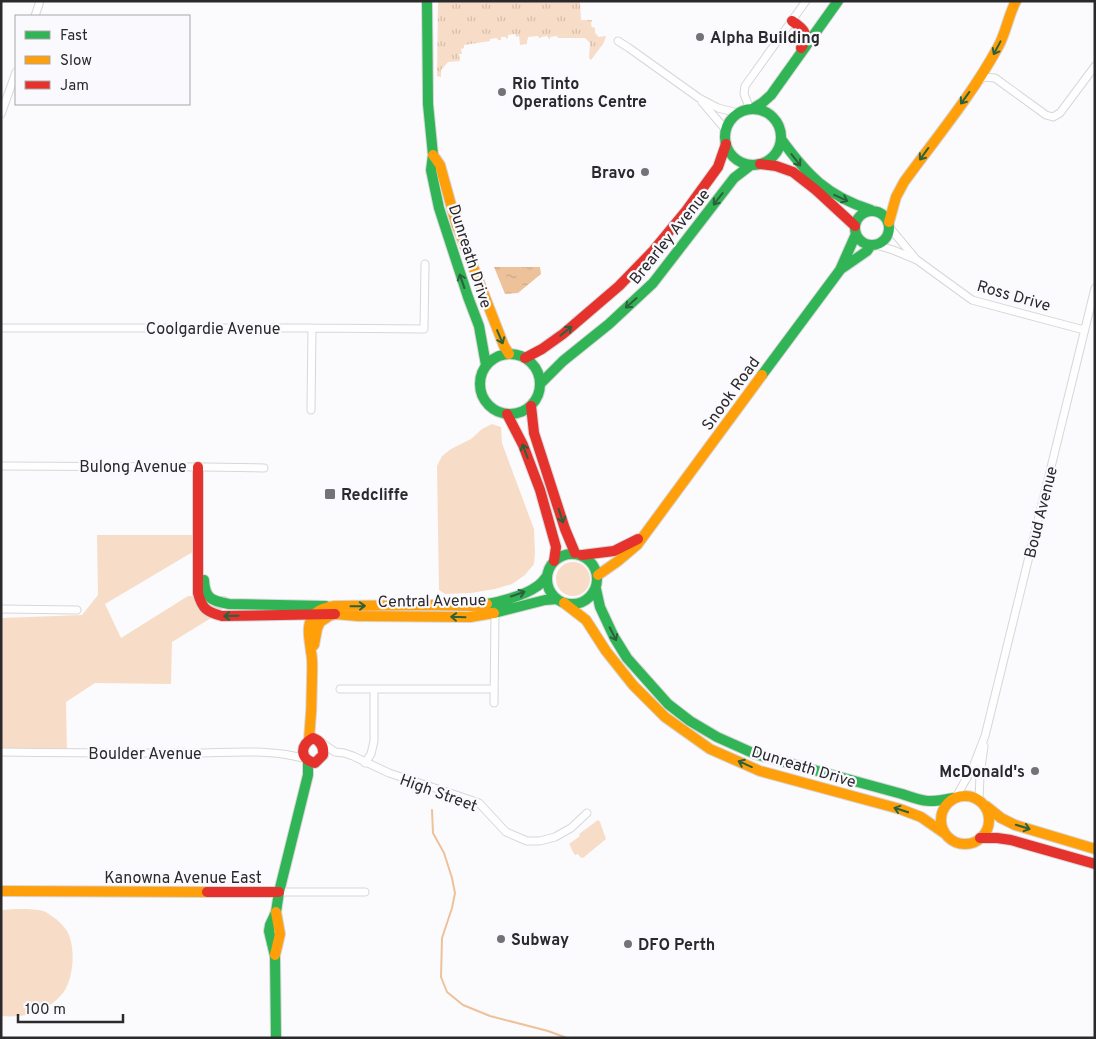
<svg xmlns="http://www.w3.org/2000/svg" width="1096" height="1039" font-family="Overpass,sans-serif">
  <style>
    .grass { fill: #f7ddc7 }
    .park { fill: url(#park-tufts) }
    .water { fill: url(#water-ripples) }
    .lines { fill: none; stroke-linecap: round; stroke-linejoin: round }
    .stream { stroke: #edc29a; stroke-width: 2 }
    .street-casing { stroke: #d7d7d9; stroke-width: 9 }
    .fast-casing { stroke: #d7d7d9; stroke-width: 12 }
    .slow-casing { stroke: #d7d7d9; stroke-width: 12 }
    .jam-casing { stroke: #d7d7d9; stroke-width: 12 }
    .street { stroke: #fefeff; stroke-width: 7 }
    .fast { stroke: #30b455; stroke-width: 10 }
    .slow { stroke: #ff9f0a; stroke-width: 10 }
    .jam { stroke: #e5322d; stroke-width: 10 }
    .oneway { stroke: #2c613c }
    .poi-dot { fill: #737375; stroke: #fafafe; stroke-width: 2 }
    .labels { text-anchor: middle; stroke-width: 4.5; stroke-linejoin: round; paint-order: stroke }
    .poi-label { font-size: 16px; font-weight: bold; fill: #2a2a2c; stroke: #fafafe; text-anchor: start }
    .street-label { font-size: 16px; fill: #2a2a2c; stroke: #fafafe }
  </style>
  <defs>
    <pattern id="park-tufts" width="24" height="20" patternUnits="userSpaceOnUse" patternTransform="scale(1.25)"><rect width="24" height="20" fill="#f7ddc7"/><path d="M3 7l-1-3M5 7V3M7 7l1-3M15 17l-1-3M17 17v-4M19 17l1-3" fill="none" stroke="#d4beab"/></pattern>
    <pattern id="water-ripples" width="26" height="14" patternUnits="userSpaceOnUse" patternTransform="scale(1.25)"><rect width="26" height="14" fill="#edc29a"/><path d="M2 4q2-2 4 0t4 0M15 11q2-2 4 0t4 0" fill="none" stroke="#cba785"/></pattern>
  </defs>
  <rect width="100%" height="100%" fill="#fbfbfd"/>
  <path class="grass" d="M492 424 501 427 502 443 534 529 535 552 534 564 525 575 512 584 495 589 471 593 445 594 439 590 437 466 442 456 451 449 471 439 482 429Z
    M97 535H192L196 550 105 604 121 638 188 596H226L231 603 222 606 221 612 172 642 171 684 95 683 66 702 67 750H1V618L82 615 98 595Z
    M556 579a17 17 0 1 1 34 0a17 17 0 1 1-34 0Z
    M598 820 600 822 606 839 583 858 580 857 578 854 575 855C572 852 572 848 569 844L580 836 579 834Z
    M1 910C13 909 32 908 43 911 47 912 50 915 53 917 58 920 63 925 67 931 76 946 74 979 63 993 46 1013 26 1018 1 1016Z"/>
  <path class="park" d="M438 1H580L581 20H592L591 24 592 27 595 28V33L599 37 605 36 606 37 603 44 591 60 589 58 590 43 585 38H558L557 36 550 37V39H549L547 36 541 37V38H539L538 36 528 37V39L527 40V44L520 45 519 36 516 37 515 34 508 35V38L506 39V37H501V40H498L497 38 490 39V41L464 45V48L461 49 462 54H459L460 61 448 62 441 70V77L437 76Z"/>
  <path class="water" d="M494 267H540L541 274 518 293 505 294Z"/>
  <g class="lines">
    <path class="stream" d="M432 810 433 833 444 853 452 878 455 893 452 908 442 938 441 977 447 992 463 1005 490 1016 548 1031 567 1038"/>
    <g class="street-casing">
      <path id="street" d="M35 16 40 1
        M618 41 629 48 699 98 718 108 738 113
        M979 81 984 77 995 78 1046 115 1053 117 1060 113 1095 66
        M702 102 726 130
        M750 109 744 94 745 86 806 1
        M1 114 16 72
        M890 228 915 258
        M876 245 893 250 917 260 972 300 1084 330
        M1 328H312L424 329 425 264
        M311 410 312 328
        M1 466 205 467 264 468
        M1 609 77 610
        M340 689H494
        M494 703 495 613
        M322 743 335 752 344 753 353 756 389 773 456 795 479 803 506 832 527 841H540L555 837 571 828 587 813
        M1 752C65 753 128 753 192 753 228 753 270 748 306 759
        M365 763 371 754 374 741V689
        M956 797 973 767 985 736 1095 288
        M979 800 980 775 984 746
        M279 892H365"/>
    </g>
    <g class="fast-casing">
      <path id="fast" d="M427 1 428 104 433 155 431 170 439 208 468 297 479 326 486 365
        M752 109 762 103 771 95 838 1
        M725 137a28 28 0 1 1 56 0a28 28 0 1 1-56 0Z
        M781 139C807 175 827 196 871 210
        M855 228a17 17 0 1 1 34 0a17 17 0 1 1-34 0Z
        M841 269 867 251 871 245
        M480 384a30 30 0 1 1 60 0a30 30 0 1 1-60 0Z
        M762 375 840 270 856 234
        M540 384 563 361 609 324 653 283 734 178 751 165
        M547 579a25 25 0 1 1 50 0a25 25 0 1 1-50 0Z
        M204 580C205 599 212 601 229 604L326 606
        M596 589 600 607 614 637 627 658 668 704 690 721 717 737 755 754 902 794C925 802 929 803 953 798
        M487 604C500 602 525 595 536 587 540 585 544 580 547 576
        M494 613 545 600 557 599
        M276 1038 275 956 269 931 270 925 276 912 279 892 308 775V761"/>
    </g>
    <g class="slow-casing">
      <path id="slow" d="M433 155 440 165 456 223 504 346 509 354
        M889 222 896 197 904 182C936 138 972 95 998 47 1006 33 1008 16 1016 1
        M598 575 618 561 637 545 762 375
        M564 603 586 620 606 651 633 685 665 717 710 749 760 771 900 809 921 817 944 833
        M314 645 317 629 320 622 329 616 335 614 358 616 470 617 494 613
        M309 740C311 720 312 699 312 679 312 670 313 660 311 652 310 641 306 627 312 618 316 610 327 607 335 606L430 605 473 606 487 604
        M941 820a24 24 0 1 1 48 0a24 24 0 1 1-48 0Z
        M986 806 1001 818 1015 825 1095 849
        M1 891 207 892
        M275 955 280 934 276 912"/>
    </g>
    <g class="jam-casing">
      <path id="jam" d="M792 21C804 29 810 34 801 48
        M760 164 776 166 793 172 816 190 855 226
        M525 358 542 349 563 334 619 286 653 251 686 211 718 167 726 144
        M531 406 534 433 565 529 575 553
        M507 414 523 445 540 490 556 547 554 561
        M198 467V593C202 609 207 612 222 616L335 614
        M582 555 614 551 638 539
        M313 738C321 741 324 747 323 755L315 763C299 759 300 745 313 738Z
        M980 838H997L1011 840 1095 864
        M207 892H279"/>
    </g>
    <use href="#street" class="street"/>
    <use href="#fast" class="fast"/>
    <use href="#slow" class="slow"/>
    <use href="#jam" class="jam"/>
  </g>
  <defs><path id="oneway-shaft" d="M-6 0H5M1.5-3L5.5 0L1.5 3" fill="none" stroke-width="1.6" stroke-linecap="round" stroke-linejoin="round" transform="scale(1.25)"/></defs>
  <g class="oneway">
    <use href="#oneway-shaft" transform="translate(997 48) rotate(118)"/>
    <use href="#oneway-shaft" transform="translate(965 98) rotate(126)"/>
    <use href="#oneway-shaft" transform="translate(924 154) rotate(126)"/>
    <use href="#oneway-shaft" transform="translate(796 160) rotate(52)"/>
    <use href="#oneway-shaft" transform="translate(841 198) rotate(25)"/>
    <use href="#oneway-shaft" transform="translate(718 199) rotate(128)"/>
    <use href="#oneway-shaft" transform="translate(462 281) rotate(-109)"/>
    <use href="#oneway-shaft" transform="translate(631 303) rotate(138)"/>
    <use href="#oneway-shaft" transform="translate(566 331) rotate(-39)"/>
    <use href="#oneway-shaft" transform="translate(500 337) rotate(67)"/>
    <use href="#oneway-shaft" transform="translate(525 451) rotate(-111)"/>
    <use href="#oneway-shaft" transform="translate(561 516) rotate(72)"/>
    <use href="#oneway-shaft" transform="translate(518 594) rotate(-19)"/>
    <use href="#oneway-shaft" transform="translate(358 606) rotate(-1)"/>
    <use href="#oneway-shaft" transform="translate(231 616) rotate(179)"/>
    <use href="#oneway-shaft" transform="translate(458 617) rotate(-178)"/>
    <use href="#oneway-shaft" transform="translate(613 634) rotate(63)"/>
    <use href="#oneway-shaft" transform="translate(745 764) rotate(-156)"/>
    <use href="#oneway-shaft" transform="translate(901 810) rotate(-162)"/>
    <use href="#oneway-shaft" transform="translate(1023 827) rotate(17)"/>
  </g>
  <g class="poi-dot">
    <circle cx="700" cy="37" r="5"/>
    <circle cx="502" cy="92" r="5"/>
    <circle cx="645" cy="172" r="5"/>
    <rect x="324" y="488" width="12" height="12" rx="2.5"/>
    <circle cx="1035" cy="771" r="5"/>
    <circle cx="501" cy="939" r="5"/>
    <circle cx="628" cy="944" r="5"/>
  </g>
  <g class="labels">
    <g class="poi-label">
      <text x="710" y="43">Alpha Building</text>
      <text x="512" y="89">Rio Tinto<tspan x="512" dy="18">Operations Centre</tspan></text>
      <text x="635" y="178" text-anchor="end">Bravo</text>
      <text x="341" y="500">Redcliffe</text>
      <text x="1025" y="777" text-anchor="end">McDonald's</text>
      <text x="511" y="945">Subway</text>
      <text x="638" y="950">DFO Perth</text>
    </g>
    <g class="street-label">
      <text transform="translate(669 236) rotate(-51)" y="6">Brearley Avenue</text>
      <text transform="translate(471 256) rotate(72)" y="6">Dunreath Drive</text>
      <text transform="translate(1014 295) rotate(16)" y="6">Ross Drive</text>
      <text x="213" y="334">Coolgardie Avenue</text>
      <text transform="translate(730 393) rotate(-54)" y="6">Snook Road</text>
      <text x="133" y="472">Bulong Avenue</text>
      <text transform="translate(1040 512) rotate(-76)" y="6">Boud Avenue</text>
      <text transform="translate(432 600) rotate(-1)" y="6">Central Avenue</text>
      <text x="145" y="759">Boulder Avenue</text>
      <text transform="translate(804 766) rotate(17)" y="6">Dunreath Drive</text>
      <text transform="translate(439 792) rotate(20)" y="6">High Street</text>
      <text x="183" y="883">Kanowna Avenue East</text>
    </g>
  </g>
  <rect width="1096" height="1039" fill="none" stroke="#2a2a2c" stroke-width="5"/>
  <rect x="15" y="15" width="175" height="90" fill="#fafafe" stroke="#a7a7aa"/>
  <rect x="25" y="31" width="25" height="8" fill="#30b455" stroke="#a7a7aa"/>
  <text x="60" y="40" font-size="15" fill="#2a2a2c">Fast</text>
  <rect x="25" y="56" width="25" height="8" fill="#ff9f0a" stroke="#a7a7aa"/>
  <text x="60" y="65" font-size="15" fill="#2a2a2c">Slow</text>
  <rect x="25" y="81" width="25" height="8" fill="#e5322d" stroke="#a7a7aa"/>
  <text x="60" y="90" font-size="15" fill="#2a2a2c">Jam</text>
  <path d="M18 1014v8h105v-8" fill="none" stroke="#2a2a2c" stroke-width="2.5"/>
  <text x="25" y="1014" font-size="15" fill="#2a2a2c" stroke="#fafafe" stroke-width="4" paint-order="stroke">100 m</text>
</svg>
